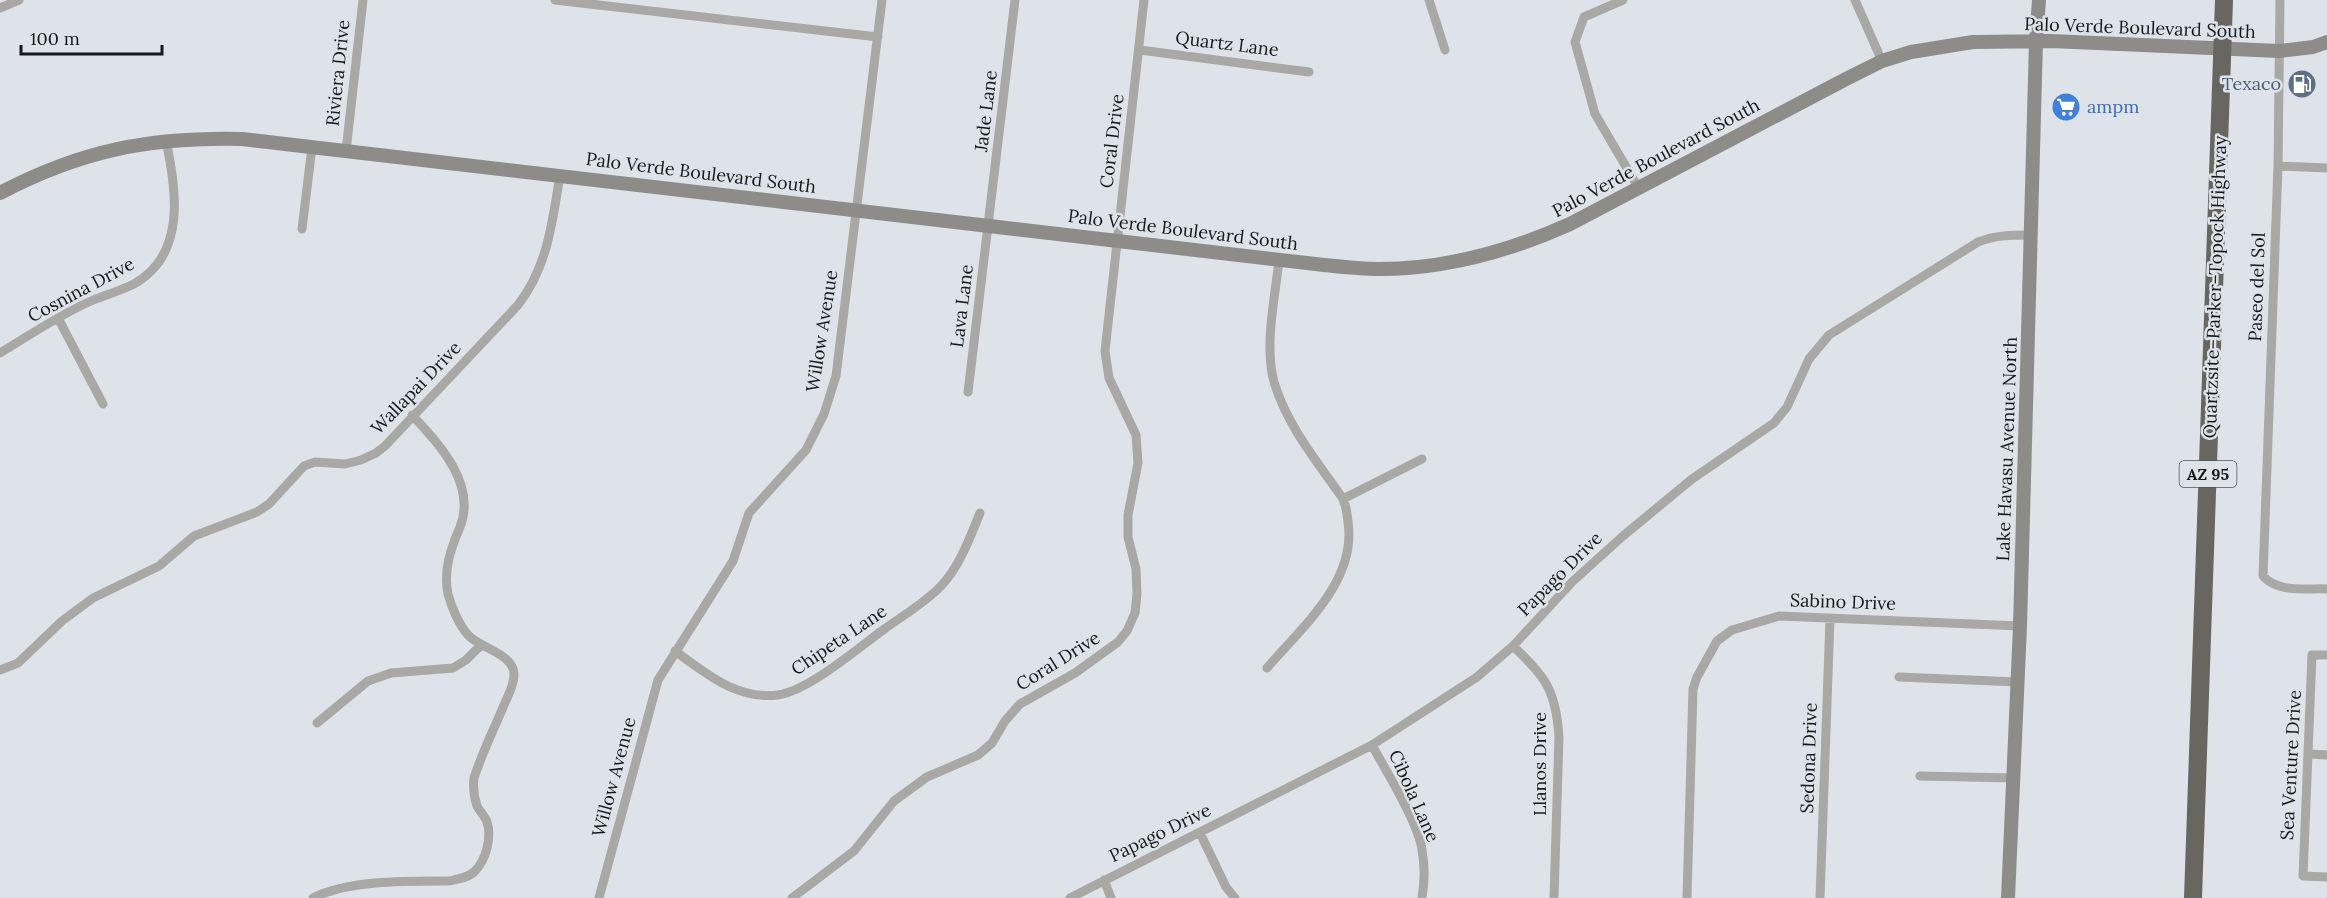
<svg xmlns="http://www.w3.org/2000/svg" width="2327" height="898" font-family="Lora,serif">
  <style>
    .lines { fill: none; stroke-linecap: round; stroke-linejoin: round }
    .street { stroke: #a9a8a5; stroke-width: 9 }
    .secondary { stroke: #8e8c88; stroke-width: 14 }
    .highway { stroke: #696660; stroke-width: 18 }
    .labels { text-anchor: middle; stroke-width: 5; stroke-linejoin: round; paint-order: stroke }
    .shield { fill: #dde3e8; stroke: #525558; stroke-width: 1.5 }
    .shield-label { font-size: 16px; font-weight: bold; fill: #16181a }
    .street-label { font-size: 18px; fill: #16181a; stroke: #dde3e8 }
    .service-label { font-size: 18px; fill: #4e5e75; stroke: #dde3e8; text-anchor: end }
    .shop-label { font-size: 18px; fill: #366cbe; stroke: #dde3e8; text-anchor: start }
  </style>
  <rect width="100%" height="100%" fill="#dde3e8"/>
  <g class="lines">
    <path class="street" d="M555 0 878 37
      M1429 0 1445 50
      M1623 0 1584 17 1575 42 1595 114 1638 187
      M1855 0 1882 61
      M2280 0 2278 166 2263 576C2278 593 2305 588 2327 589
      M0 8 19 0
      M1140 50 1309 72
      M346 151 363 0
      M2278 166 2327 168
      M302 229 312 147
      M58 318 103 404
      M0 353C30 335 59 315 91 301 105 295 120 291 134 284 187 254 176 190 166 140
      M968 392 1015 0
      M1343 499 1422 459
      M1513 646C1546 677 1556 691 1559 737L1554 898
      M675 651C706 673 736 700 778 695 808 691 857 649 883 630 902 616 925 603 941 586 960 566 970 537 980 513
      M2327 655H2312L2303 876 2327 877
      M1267 668C1302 627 1357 581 1348 522 1347 513 1346 503 1341 496 1315 459 1287 425 1274 382 1264 346 1275 298 1279 260
      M0 670 18 663 62 621 93 598 159 566 194 536 257 512 269 504 304 466 315 462 345 464 361 460 376 453 385 446 518 305C548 266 552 223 560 175
      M1899 677 2017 682
      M317 723 368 681 391 673 453 668 466 660 481 645
      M1372 745C1386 771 1418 822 1422 850 1425 867 1425 881 1422 897
      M2309 754 2327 755
      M1920 776 2013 778
      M1200 833 1226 887 1235 898
      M1104 880 1111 898
      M313 898C348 880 409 881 449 881 457 879 469 878 475 871 486 860 492 837 487 822 485 816 480 812 477 806 474 797 473 787 474 778 482 753 494 729 504 705 508 696 514 685 514 675 515 654 479 648 468 635 459 625 451 606 448 594 443 570 451 548 460 527 477 484 439 444 412 415
      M599 898 658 680 733 561 749 513 806 450 824 414 836 376 882 0
      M792 898 854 851 894 801 927 777 978 755 992 743 1005 721 1020 704 1075 673 1118 642 1127 631 1135 613 1137 594 1136 569 1128 537V515L1138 463 1136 435 1109 378 1105 351 1144 0
      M1070 898 1372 745 1477 677 1513 646 1572 582 1623 536 1692 479 1774 423 1787 407 1809 359 1829 335 1978 242C1996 235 2012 235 2031 235
      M1687 898 1693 689 1697 677 1717 641 1732 630 1779 616 2020 626
      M1820 898 1830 619"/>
    <path class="secondary" d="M0 193C82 150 150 137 242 139L1324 265C1343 267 1361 269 1379 269 1446 269 1510 251 1570 224L1846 79 1882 61 1911 52 1973 42 2051 41 2279 51 2313 47 2327 42
      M2008 898 2020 626 2036 41 2039 0"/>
    <path class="highway" d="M2193 898 2224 0"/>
  </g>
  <defs>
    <g id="fuel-disc" transform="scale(1.5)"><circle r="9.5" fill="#5c6f8a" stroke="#dde3e8"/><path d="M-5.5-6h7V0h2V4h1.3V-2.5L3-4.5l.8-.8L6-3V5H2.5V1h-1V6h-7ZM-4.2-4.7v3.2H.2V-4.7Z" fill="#fff"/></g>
    <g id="supermarket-disc" transform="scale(1.5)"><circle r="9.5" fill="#3f7fe0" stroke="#dde3e8"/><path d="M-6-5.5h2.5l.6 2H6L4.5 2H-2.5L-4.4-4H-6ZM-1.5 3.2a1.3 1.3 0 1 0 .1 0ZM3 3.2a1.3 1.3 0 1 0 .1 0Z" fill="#fff"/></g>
  </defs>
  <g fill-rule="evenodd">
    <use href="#fuel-disc" x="2302" y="84"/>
    <use href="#supermarket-disc" x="2066" y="107"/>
  </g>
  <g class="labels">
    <rect class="shield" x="2179.5" y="461" width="57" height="26" rx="4.5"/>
    <g class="shield-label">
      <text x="2208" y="480">AZ 95</text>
    </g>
    <g class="street-label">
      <text transform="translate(2140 28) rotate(2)" y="6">Palo Verde Boulevard South</text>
      <text transform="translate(1227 44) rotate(7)" y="6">Quartz Lane</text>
      <text transform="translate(338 73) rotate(-84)" y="6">Riviera Drive</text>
      <text transform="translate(986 111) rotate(-83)" y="6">Jade Lane</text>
      <text transform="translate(1112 141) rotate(-83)" y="6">Coral Drive</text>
      <text transform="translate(1656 158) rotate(-28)" y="6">Palo Verde Boulevard South</text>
      <text transform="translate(701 173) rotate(7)" y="6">Palo Verde Boulevard South</text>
      <text transform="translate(1183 230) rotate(7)" y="6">Palo Verde Boulevard South</text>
      <text transform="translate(2215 287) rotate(-88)" y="6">Quartzsite–Parker–Topock Highway</text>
      <text transform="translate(2257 287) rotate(-88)" y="6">Paseo del Sol</text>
      <text transform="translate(81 290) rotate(-28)" y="6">Cosnina Drive</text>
      <text transform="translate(962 306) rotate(-83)" y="6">Lava Lane</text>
      <text transform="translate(822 331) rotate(-81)" y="6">Willow Avenue</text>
      <text transform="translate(416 388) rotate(-46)" y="6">Wallapai Drive</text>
      <text transform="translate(2007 449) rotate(-88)" y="6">Lake Havasu Avenue North</text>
      <text transform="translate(1560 574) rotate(-45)" y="6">Papago Drive</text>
      <text transform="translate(1843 602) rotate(2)" y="6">Sabino Drive</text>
      <text transform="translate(839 640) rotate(-34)" y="6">Chipeta Lane</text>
      <text transform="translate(1058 661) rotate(-32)" y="6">Coral Drive</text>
      <text transform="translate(1809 758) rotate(-88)" y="6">Sedona Drive</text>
      <text transform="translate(1540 764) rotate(-90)" y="6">Llanos Drive</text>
      <text transform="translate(2291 765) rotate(-87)" y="6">Sea Venture Drive</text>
      <text transform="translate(614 777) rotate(-75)" y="6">Willow Avenue</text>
      <text transform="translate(1414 796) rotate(66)" y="6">Cibola Lane</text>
      <text transform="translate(1160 833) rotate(-26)" y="6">Papago Drive</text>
    </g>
    <g class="service-label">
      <text x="2281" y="90">Texaco</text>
    </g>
    <g class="shop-label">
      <text x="2087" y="113">ampm</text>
    </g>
  </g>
  <path d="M21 45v9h141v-9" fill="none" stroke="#16181a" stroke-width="3"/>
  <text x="30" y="45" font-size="18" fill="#16181a" stroke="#dde3e8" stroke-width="4.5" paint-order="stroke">100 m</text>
</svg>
